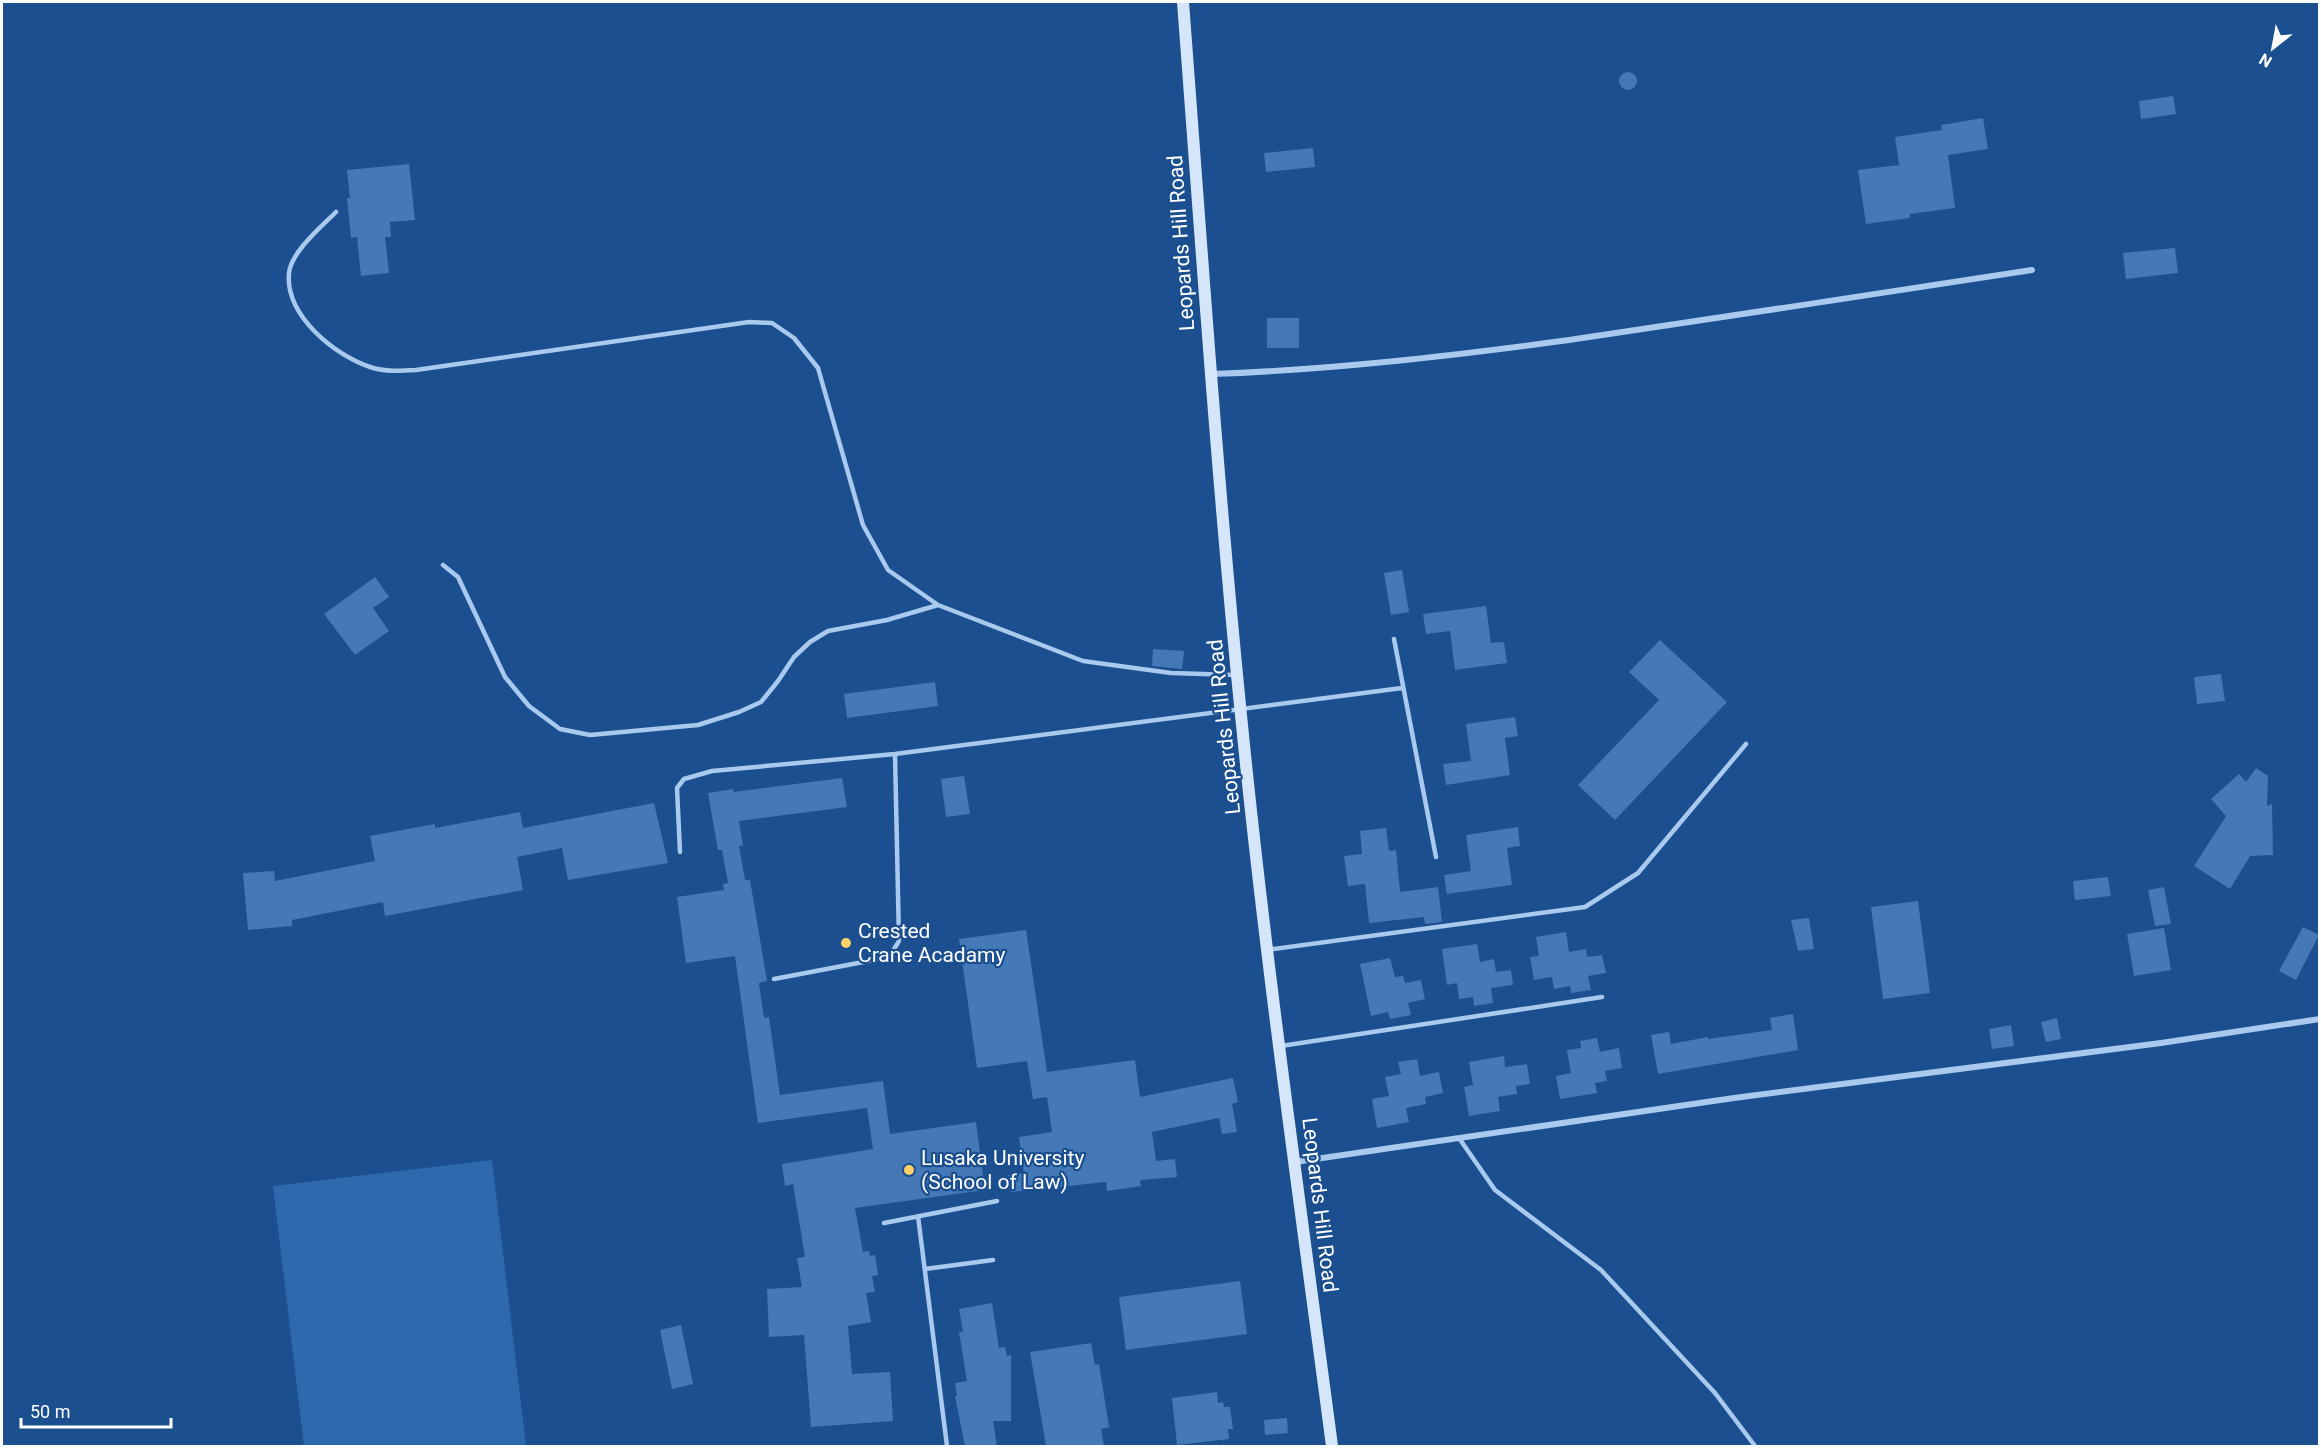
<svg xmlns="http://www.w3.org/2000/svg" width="2321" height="1448" font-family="Roboto,sans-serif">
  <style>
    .pitch { fill: #2e69ad }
    .building { fill: #4478b7 }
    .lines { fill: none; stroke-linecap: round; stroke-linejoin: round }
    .service { stroke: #a9c9ee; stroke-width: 4.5 }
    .minor { stroke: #a9c9ee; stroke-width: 6 }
    .secondary { stroke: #d6e6fa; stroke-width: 12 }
    .poi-dot { fill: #ffd166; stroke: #1b4f8f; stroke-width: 2 }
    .labels { text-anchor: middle; stroke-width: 4.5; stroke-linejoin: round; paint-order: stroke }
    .street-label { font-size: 21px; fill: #fff; stroke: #1b4f8f }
    .poi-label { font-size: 21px; fill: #fff; stroke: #1b4f8f; text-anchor: start }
  </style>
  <rect width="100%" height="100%" fill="#1b4f8f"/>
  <path class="pitch" d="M492 1160 526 1446H304L273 1186Z"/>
  <path class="building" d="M1619 81a9 9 0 1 1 18 0a9 9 0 1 1-18 0Z
    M2173 96 2176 114 2141 119 2139 101Z
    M1983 118 1988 149 1948 155 1955 208 1910 214V218L1866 224 1858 170 1899 165 1895 137 1942 130 1941 125Z
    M1313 148 1315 167 1266 172 1264 153Z
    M409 164 415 220 390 222 391 237H385L389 273 361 276 357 237 351 238 347 198H350L347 170Z
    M2175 248 2178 273 2126 279 2123 253Z
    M1267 318H1299V348H1267Z
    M1402 570 1409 612 1391 615 1384 573Z
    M375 577 389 597 373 608 389 631 355 655 324 614Z
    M1486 606 1491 643 1504 642 1507 663 1455 670 1450 631 1426 634 1423 614Z
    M1660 640 1727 702 1615 820 1578 785 1659 700 1629 672Z
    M1153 649 1184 651 1182 669 1152 666Z
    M2221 674 2225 701 2197 704 2194 677Z
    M935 682 938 706 847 718 844 694Z
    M1515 717 1518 736 1505 738 1510 775 1446 785 1443 764 1471 761 1466 724Z
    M2256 768 2268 776 2267 806 2272 804 2273 855 2250 856 2230 889 2194 866 2226 816 2211 799 2239 774 2246 782Z
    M964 776 970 814 946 817 941 779Z
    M842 778 847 807 739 821 743 846H739L745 880H750L767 981 759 983 764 1018 769 1017 780 1095 883 1081 890 1134 976 1122 985 1190 855 1208 863 1252 869 1251 870 1256 875 1255 878 1275 872 1276 875 1292 866 1293 871 1322 848 1326 852 1374 890 1372 893 1421 811 1427 804 1335 769 1337 767 1289 802 1287 797 1258 805 1257 793 1184 785 1186 782 1164 873 1149 867 1108 758 1123 735 956 686 963 677 897 724 890 723 884 728 883 722 850H718L708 793 733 789 734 792Z
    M654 803 668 863 568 880 562 848 517 857 523 890 385 916 383 902 292 920V926L248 930 243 873 274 871 275 881 375 861 370 836 435 824V828L520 812 523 828Z
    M1518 827 1520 846 1507 848 1512 885 1447 894 1444 875 1471 871 1466 835Z
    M1386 828 1389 851 1396 850 1400 892 1438 887 1442 922 1425 924 1424 917 1369 923 1365 884 1348 886 1344 856 1362 854 1360 831Z
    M2108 877 2111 896 2075 900 2073 881Z
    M2164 887 2171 924 2155 926 2148 890Z
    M1918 901 1930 993 1883 999 1871 907Z
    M1809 918 1814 949 1798 951 1791 920Z
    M2303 927 2319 935 2296 980 2279 971Z
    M2164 928 2171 970 2134 976 2127 934Z
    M1026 930 1047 1072 1135 1060 1140 1097 1233 1078 1238 1102 1232 1104 1237 1132 1222 1134 1219 1118 1152 1132 1156 1161 1175 1159 1177 1177 1140 1180 1141 1186 1107 1191 1106 1182 1011 1192 1008 1175 1024 1173 1019 1137 1052 1132 1047 1097 1033 1099 1027 1061 977 1068 959 939Z
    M1566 932 1569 952 1586 949 1587 957 1602 955 1606 973 1588 976 1591 990 1571 993 1570 986 1554 989 1552 977 1534 980 1530 957 1539 956 1536 937Z
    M1477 944 1480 962 1494 959 1496 972 1511 970 1513 985 1491 988 1493 1003 1474 1006 1473 997 1459 999 1457 983 1447 985 1442 949Z
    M1390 958 1395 977 1403 976 1405 983 1421 980 1425 999 1408 1003 1411 1015 1390 1019 1388 1012 1371 1016 1360 964Z
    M1793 1014 1798 1050 1658 1074 1651 1035 1669 1032 1671 1044 1708 1037V1039L1772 1030 1770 1018Z
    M2057 1018 2061 1039 2046 1042 2041 1022Z
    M2011 1025 2014 1046 1992 1049 1989 1029Z
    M1597 1038 1600 1052 1619 1048 1622 1068 1605 1071 1607 1081 1595 1083 1597 1093 1560 1099 1556 1076 1571 1073 1567 1050 1581 1048 1580 1041Z
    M1504 1056 1505 1067 1527 1064 1530 1084 1516 1086 1517 1094 1498 1097 1500 1111 1469 1116 1464 1087 1473 1085 1469 1062Z
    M1417 1059 1420 1076 1439 1072 1443 1093 1425 1097 1426 1104 1406 1108 1409 1122 1377 1128 1372 1099 1389 1096 1385 1077 1401 1074 1398 1062Z
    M1240 1281 1247 1334 1126 1350 1119 1297Z
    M992 1303 999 1348 1005 1347 1007 1356 1011 1355V1421H993L997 1446H965L955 1396H957L955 1383 967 1381 959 1332H963L959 1309Z
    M681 1325 693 1384 672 1389 660 1330Z
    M1091 1343 1095 1365 1099 1364 1109 1427 1101 1429 1104 1446H1046L1030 1352Z
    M1217 1392 1218 1403 1223 1402 1224 1407H1230L1233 1429H1228L1229 1439 1177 1445 1172 1398Z
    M1287 1418 1288 1433 1265 1435 1264 1420Z"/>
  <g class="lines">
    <path class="service" d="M336 212C322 226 291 252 289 273 285 315 334 355 370 367 385 372 401 371 416 370L749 322 772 323 794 338 818 368 863 525 888 570 938 605 1083 661 1171 673 1235 675
      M443 565 458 577 505 677 529 706 560 729 590 735 698 725 739 712 761 702 778 681 794 657 810 642 828 631 887 620 938 605
      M1394 639 1436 857
      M680 852 677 788 684 779 712 771 895 754 1402 688
      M1267 950 1585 907 1638 873 1746 744
      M774 979 874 960 891 954 899 941 895 754
      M1281 1046 1602 997
      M1459 1138 1495 1190 1601 1270 1715 1393 1755 1446
      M918 1216 947 1446
      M884 1223 997 1201
      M925 1269 993 1260"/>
    <path class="minor" d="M1211 374C1331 370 1450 356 1569 340 1723 318 1878 293 2032 270
      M1295 1162 1734 1098 2161 1043 2320 1019"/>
    <path class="secondary" d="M1183 2C1201 239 1217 477 1241 715 1265 959 1300 1203 1332 1446"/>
  </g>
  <g class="poi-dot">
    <circle cx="846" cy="943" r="6"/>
    <circle cx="909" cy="1170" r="6"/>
  </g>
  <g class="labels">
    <g class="street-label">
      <text transform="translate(1181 243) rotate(-94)" y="7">Leopards Hill Road</text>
      <text transform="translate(1224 727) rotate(-96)" y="7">Leopards Hill Road</text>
      <text transform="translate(1320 1205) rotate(83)" y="7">Leopards Hill Road</text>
    </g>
    <g class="poi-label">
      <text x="858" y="938">Crested<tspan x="858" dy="24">Crane Acadamy</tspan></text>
      <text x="921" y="1165">Lusaka University<tspan x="921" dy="24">(School of Law)</tspan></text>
    </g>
  </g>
  <rect width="2321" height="1448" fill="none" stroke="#ffffff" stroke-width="6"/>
  <g transform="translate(2273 48) rotate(211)" stroke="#1b4f8f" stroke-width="4.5" paint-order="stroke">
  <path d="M0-4.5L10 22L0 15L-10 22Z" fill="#ffffff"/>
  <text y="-9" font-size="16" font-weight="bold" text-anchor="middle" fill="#ffffff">N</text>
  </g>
  <path d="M21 1418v9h150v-9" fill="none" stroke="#ffffff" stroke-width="3"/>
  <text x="30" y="1418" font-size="18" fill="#ffffff" stroke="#1b4f8f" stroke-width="4.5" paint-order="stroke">50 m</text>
</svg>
